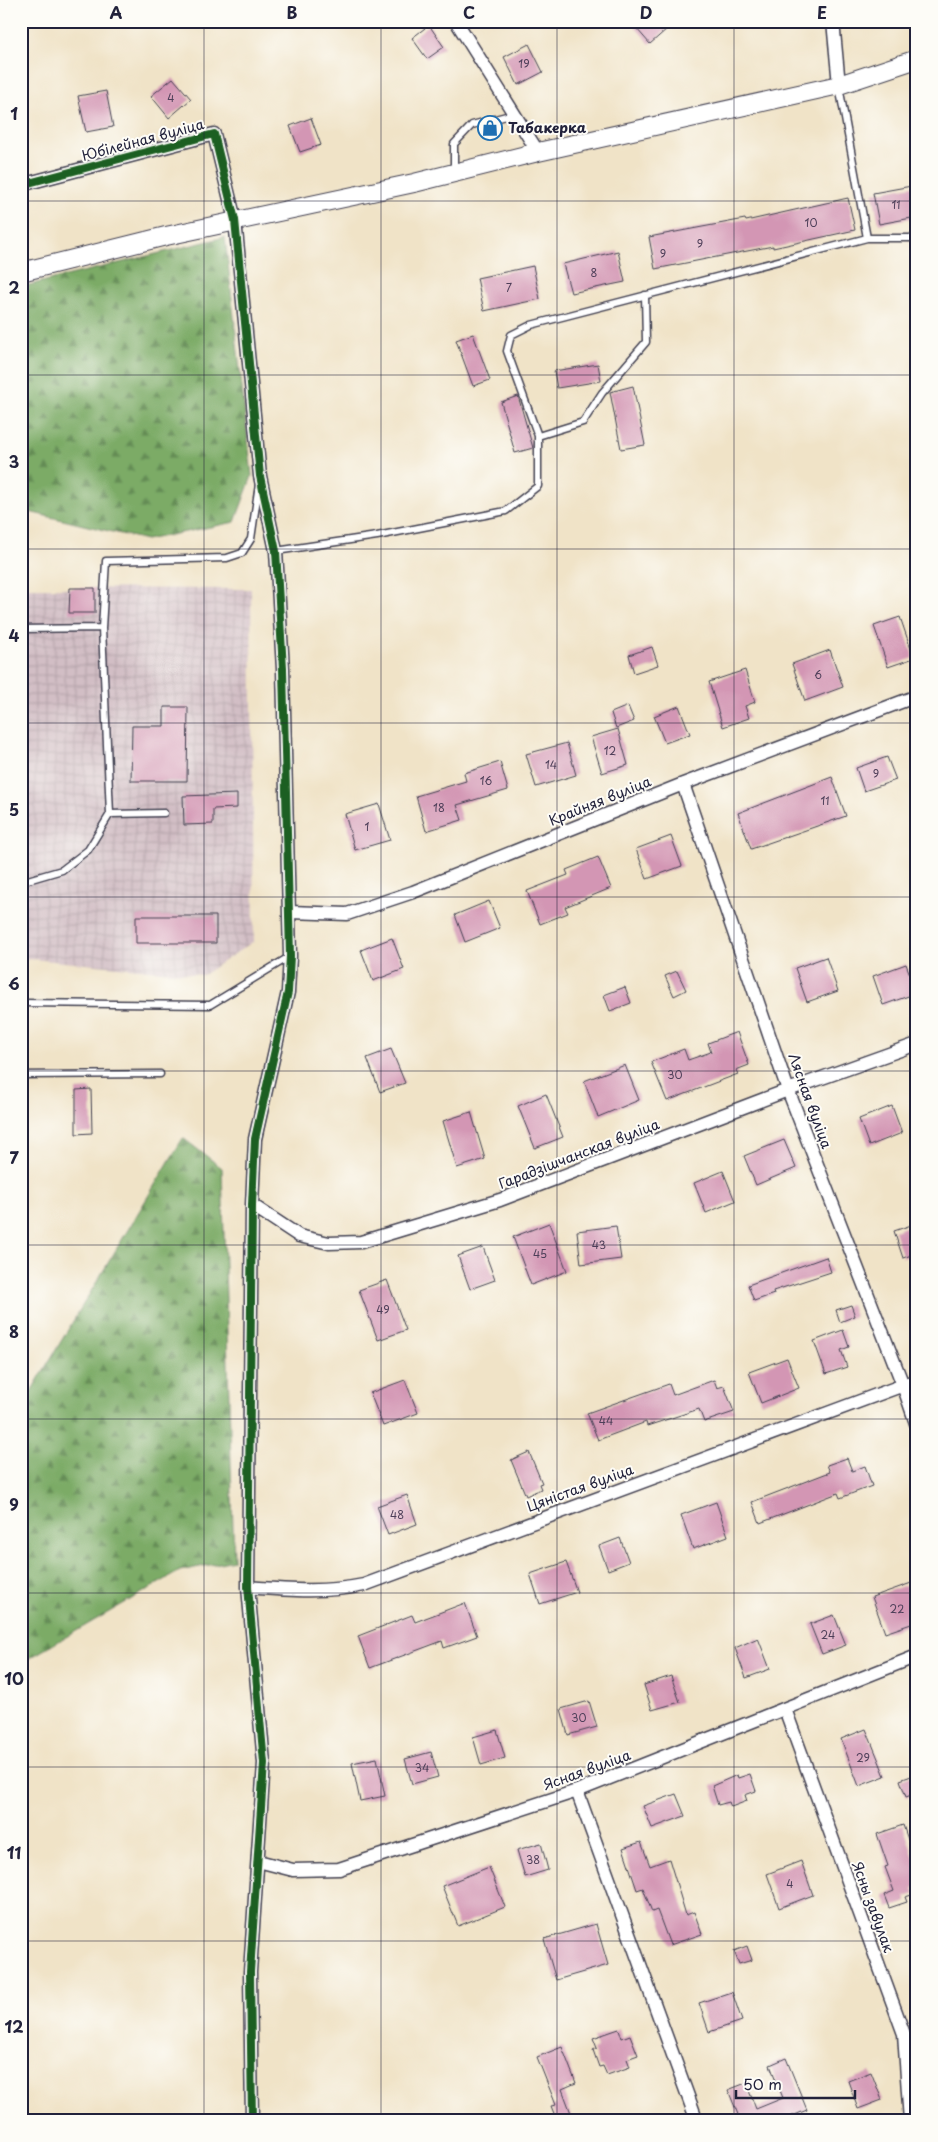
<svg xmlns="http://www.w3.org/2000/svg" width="938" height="2142" viewBox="0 0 938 2142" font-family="'Playpen Sans',sans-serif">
  <defs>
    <pattern id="industrial-grid" width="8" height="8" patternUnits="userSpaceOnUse" patternTransform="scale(1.25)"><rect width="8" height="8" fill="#d2bec5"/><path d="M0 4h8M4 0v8" fill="none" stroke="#b4a3aa"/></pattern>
    <pattern id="forest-firs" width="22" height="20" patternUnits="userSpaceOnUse" patternTransform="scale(1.25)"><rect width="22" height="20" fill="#7bab66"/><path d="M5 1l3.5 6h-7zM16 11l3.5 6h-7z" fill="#648b55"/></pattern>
  </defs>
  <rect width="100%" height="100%" fill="#fdfcf7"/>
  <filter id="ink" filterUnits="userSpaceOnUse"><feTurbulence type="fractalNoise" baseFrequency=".02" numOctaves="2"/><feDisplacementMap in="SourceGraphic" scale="10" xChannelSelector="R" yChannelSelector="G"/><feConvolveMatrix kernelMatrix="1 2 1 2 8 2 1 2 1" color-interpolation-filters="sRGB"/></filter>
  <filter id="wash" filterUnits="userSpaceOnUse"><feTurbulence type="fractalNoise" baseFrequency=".0096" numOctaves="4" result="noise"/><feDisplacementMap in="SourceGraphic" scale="20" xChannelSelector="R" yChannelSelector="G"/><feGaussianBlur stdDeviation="1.12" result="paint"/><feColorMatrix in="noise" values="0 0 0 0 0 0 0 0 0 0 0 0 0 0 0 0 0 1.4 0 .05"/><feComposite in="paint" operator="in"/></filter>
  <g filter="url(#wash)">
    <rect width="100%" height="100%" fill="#f0e3c7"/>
    <path fill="url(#industrial-grid)" d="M21,588L251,589L254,941L203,975L21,958Z"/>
    <path fill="url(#forest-firs)" stroke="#4e6650" d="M225,237L252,476L235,522L146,540L21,510V287Z
      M183,1138L222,1168L234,1560L180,1571L21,1663V1408Z"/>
    <g id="blocks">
      <path fill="#d396b4" d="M630,21H676L650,44Z
        M429,25L444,47L427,59L412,38Z
        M529,44L543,72L518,85L504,57Z
        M173,78L191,99L169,118L151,96Z
        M106,91L113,127L86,132L78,96Z
        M311,118L321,145L300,152L290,126Z
        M917,185V217L879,224L873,193Z
        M848,198L855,230L773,248V246L655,269L649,237L745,219L746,221Z
        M618,251L625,282L571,293L563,264Z
        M533,266L540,299L484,311L477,278Z
        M473,334L490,380L473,386L456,340Z
        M598,364L601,381L557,388L554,371Z
        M633,386L645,445L621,449L610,392Z
        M518,396L533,448L515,453L501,402Z
        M70,588H95V613H69Z
        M900,617L914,658L888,667L874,626Z
        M652,647L658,665L634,673L629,655Z
        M830,650L843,687L805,701L792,664Z
        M745,670L755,702L745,706L749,718L723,727L709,682Z
        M628,706L634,721L616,728L611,713Z
        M679,706L690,734L665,743L654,716Z
        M164,707H188L187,781H131L132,726H164Z
        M618,729L628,765L602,773L591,737Z
        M567,743L576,775L536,787L526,754Z
        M887,757L896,780L864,791L856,768Z
        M500,762L508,790L457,805L462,820L426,831L416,796L466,781L464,773Z
        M832,777L846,816L751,849L738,813Z
        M237,794V808L213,809V824L184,825L183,796Z
        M379,804L390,840L355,850L345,814Z
        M671,836L682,866L647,879L636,849Z
        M598,857L611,888L565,907L568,913L540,924L527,891L568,875L566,870Z
        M489,901L500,928L465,942L455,915Z
        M136,916H216V943H136Z
        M392,938L404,969L373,981L361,950Z
        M826,957L838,991L807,1002L795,968Z
        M906,964L917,993L883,1005L873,976Z
        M677,971L686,990L674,996L665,976Z
        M625,987L631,1003L610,1011L604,995Z
        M737,1032L749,1065L736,1070L738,1074L667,1101L651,1062L684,1049L688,1060L711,1052L708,1043Z
        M391,1049L405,1083L380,1092L367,1058Z
        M625,1065L639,1100L598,1117L584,1081Z
        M91,1089L92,1133L76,1134V1090Z
        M546,1094L563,1137L535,1148L518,1106Z
        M892,1106L902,1133L869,1146L859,1119Z
        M471,1112L485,1159L457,1168L443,1121Z
        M784,1140L796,1168L756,1185L744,1156Z
        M723,1171L735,1201L706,1213L694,1183Z
        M549,1223L567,1271L531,1285L513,1237Z
        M917,1223V1253L903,1258L894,1231Z
        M616,1226L621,1259L581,1264L577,1231Z
        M483,1247L495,1280L470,1289L458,1256Z
        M826,1257L831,1272L773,1291L774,1294L754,1301L748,1285Z
        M387,1280L406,1330L378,1340L359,1290Z
        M851,1305L855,1316L840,1322L836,1310Z
        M843,1330L849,1347L841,1350L847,1367L826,1374L814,1341Z
        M787,1358L799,1388L761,1403L749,1372Z
        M405,1380L418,1413L383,1426L370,1393Z
        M714,1380L717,1388L724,1386L734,1412L704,1422L699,1409L647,1426L646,1422L598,1440L587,1413L669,1384L673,1395Z
        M529,1452L542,1483L539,1484L541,1489L526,1496L511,1460Z
        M847,1458L852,1471L865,1466L872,1486L840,1498L838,1493L760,1523L752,1502L830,1472L827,1465Z
        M407,1495L417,1524L388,1535L377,1506Z
        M716,1502L728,1536L693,1549L681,1515Z
        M620,1538L629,1562L608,1570L599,1546Z
        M566,1562L577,1592L540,1604L530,1574Z
        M917,1581V1622L885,1633L872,1597Z
        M465,1603L477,1636L444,1648L442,1641L370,1668L358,1636L412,1615L415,1622Z
        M834,1615L846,1645L822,1654L810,1624Z
        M758,1638L770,1669L746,1678L735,1648Z
        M671,1676L680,1702L652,1710L644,1685Z
        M589,1701L597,1727L568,1735L561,1709Z
        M866,1729L885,1776L859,1786L841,1739Z
        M497,1730L505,1758L481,1765L473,1737Z
        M431,1752L438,1777L412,1784L405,1759Z
        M377,1758L385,1796L360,1801L352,1763Z
        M750,1774L756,1791L745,1795L747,1801L731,1807L729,1802L718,1805L712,1786L737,1775L738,1778Z
        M917,1774V1793L906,1797L900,1780Z
        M676,1794L685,1816L652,1828L643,1806Z
        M903,1825L914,1857L917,1856V1887L913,1888L915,1894L905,1897L907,1902L889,1908L884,1895L894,1891L885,1867L888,1866L877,1834Z
        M641,1842L650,1866L669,1859L686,1915L694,1912L702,1934L670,1945L657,1910L652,1912L643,1888L637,1890L623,1848Z
        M541,1843L548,1870L525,1877L517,1850Z
        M801,1861L813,1895L779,1908L767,1874Z
        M489,1867L505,1907L458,1926L442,1886Z
        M596,1924L608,1965L556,1980L544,1939Z
        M747,1946L752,1960L739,1964L734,1951Z
        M732,1992L742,2021L709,2032L699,2003Z
        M619,2029L622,2038L630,2035L638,2055L627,2059L630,2067L607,2075L603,2066L599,2067L593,2050L597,2048L593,2038Z
        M562,2047L576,2083L562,2089L574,2121H557L551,2106L556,2105L537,2057Z
        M786,2058L807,2110L780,2121H730L739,2117L728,2090L746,2083L756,2109L783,2098L770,2065Z
        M871,2072L882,2100L858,2109L848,2081Z"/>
    </g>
  </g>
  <g filter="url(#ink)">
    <use href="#blocks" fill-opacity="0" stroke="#413f50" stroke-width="1"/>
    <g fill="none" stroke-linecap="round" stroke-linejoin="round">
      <defs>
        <path id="service" d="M454,171V144L472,125L514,114
          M867,238H917
          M538,436L507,351L511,335L531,325L867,238L839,86
          M276,551L377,536L506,511L538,486V436L583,422L602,393L646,342L645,295
          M21,629L102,628
          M110,814L164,813
          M21,882L62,870L88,850L110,814L102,628L106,561L227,558L242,553L251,539L259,484
          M21,1003L210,1005L289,957
          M21,1075L160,1074"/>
        <path id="minor" d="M456,21L538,152
          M833,21L839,85
          M21,185L214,134L235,220L260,476L276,551L283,669L290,956L288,992L255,1139L252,1205L248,1587L264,1763L250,1972L252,2121
          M683,784L788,1090L903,1385L917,1426
          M290,912L347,914L413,892L683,784L917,696
          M252,1205L299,1236L329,1243L361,1242L500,1200L788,1090L917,1044
          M248,1587C288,1590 325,1593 364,1585L917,1380
          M785,1709L904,2034L910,2121
          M577,1791L697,2121
          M258,1861L293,1870L339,1869L577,1791L917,1656"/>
        <path id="secondary" d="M21,272L166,236L414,183L538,152L839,85L917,59"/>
      </defs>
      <use href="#service" stroke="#413f50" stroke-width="9"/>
      <use href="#minor" stroke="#413f50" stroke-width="15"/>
      <use href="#secondary" stroke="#413f50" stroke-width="20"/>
      <use href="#service" stroke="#fff" stroke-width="6"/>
      <use href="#minor" stroke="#fff" stroke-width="12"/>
      <use href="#secondary" stroke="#fff" stroke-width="18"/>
      <defs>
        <path id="cycleway" d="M21,185L214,134L235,220L260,476L276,551L283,669L290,956L288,992L255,1139L252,1205L248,1587L264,1763L250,1972L252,2121"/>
      </defs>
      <use href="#cycleway" stroke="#fdfcf7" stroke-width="11"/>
      <use href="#cycleway" stroke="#1b5e20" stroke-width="8"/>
    </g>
  </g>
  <path fill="none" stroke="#22223b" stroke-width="1" stroke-opacity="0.55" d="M204,21V2121M381,21V2121M557,21V2121M734,21V2121M21,201H917M21,375H917M21,549H917M21,723H917M21,897H917M21,1071H917M21,1245H917M21,1419H917M21,1593H917M21,1767H917M21,1941H917"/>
  <defs>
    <symbol id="shop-ring" viewBox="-11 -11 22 22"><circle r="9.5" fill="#fdfcf7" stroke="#1f6fb2" stroke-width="1.5"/><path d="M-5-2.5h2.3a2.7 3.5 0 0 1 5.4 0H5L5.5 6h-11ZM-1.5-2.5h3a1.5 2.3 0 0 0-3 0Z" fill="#1f6fb2"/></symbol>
  </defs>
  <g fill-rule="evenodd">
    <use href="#shop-ring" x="476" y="114" width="28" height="28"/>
  </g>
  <g text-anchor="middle" stroke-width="4" stroke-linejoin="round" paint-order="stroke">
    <g font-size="11" fill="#4e3f59">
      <text x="524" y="68">19</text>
      <text x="171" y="102">4</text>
      <text x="896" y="209">11</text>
      <text x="811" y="227">10</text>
      <text x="700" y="248">9</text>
      <text x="663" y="258">9</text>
      <text x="594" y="277">8</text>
      <text x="509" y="292">7</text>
      <text x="818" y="679">6</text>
      <text x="610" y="755">12</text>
      <text x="551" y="769">14</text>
      <text x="876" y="778">9</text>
      <text x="486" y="785">16</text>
      <text x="825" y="805">11</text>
      <text x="439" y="812">18</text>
      <text x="367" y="831">1</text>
      <text x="675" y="1079">30</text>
      <text x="599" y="1249">43</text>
      <text x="540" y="1258">45</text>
      <text x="383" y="1314">49</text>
      <text x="606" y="1425">44</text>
      <text x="397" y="1519">48</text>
      <text x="897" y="1613">22</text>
      <text x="828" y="1639">24</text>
      <text x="579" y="1722">30</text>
      <text x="863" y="1762">29</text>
      <text x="422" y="1772">34</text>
      <text x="533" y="1864">38</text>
      <text x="790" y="1888">4</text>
    </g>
    <g font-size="14" font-weight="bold" fill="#22223b" stroke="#fdfcf7" text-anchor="start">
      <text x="508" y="133">Табакерка</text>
    </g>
    <g font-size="14" fill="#22223b" stroke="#fdfcf7">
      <text transform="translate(143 140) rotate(-15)" y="5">Юбілейная вуліца</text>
      <text transform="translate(600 801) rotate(-22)" y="5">Крайняя вуліца</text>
      <text transform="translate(810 1101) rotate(70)" y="5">Лясная вуліца</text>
      <text transform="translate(579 1154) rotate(-21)" y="5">Гарадзішчанская вуліца</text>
      <text transform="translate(580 1488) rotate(-20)" y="5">Цяністая вуліца</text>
      <text transform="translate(587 1770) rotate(-20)" y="5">Ясная вуліца</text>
      <text transform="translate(873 1907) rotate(70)" y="5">Ясны завулак</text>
    </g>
  </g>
  <rect width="938" height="2142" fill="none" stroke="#fdfcf7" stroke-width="55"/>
  <path d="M736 2090v8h119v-8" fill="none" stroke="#22223b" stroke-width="2.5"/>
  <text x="743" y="2090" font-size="15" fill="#22223b" stroke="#fdfcf7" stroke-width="4" paint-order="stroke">50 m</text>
  <rect x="28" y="28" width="882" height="2086" fill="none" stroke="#22223b" stroke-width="2"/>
  <g font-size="16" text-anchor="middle" font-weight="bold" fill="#22223b">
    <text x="116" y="19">A</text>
    <text x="292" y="19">B</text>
    <text x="469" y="19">C</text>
    <text x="646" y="19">D</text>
    <text x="822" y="19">E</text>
    <text x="14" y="120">1</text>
    <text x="14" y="294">2</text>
    <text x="14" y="468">3</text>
    <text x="14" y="642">4</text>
    <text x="14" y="816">5</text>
    <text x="14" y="990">6</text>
    <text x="14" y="1164">7</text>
    <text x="14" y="1338">8</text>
    <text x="14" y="1511">9</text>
    <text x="14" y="1685">10</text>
    <text x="14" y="1859">11</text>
    <text x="14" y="2033">12</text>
  </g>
</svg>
